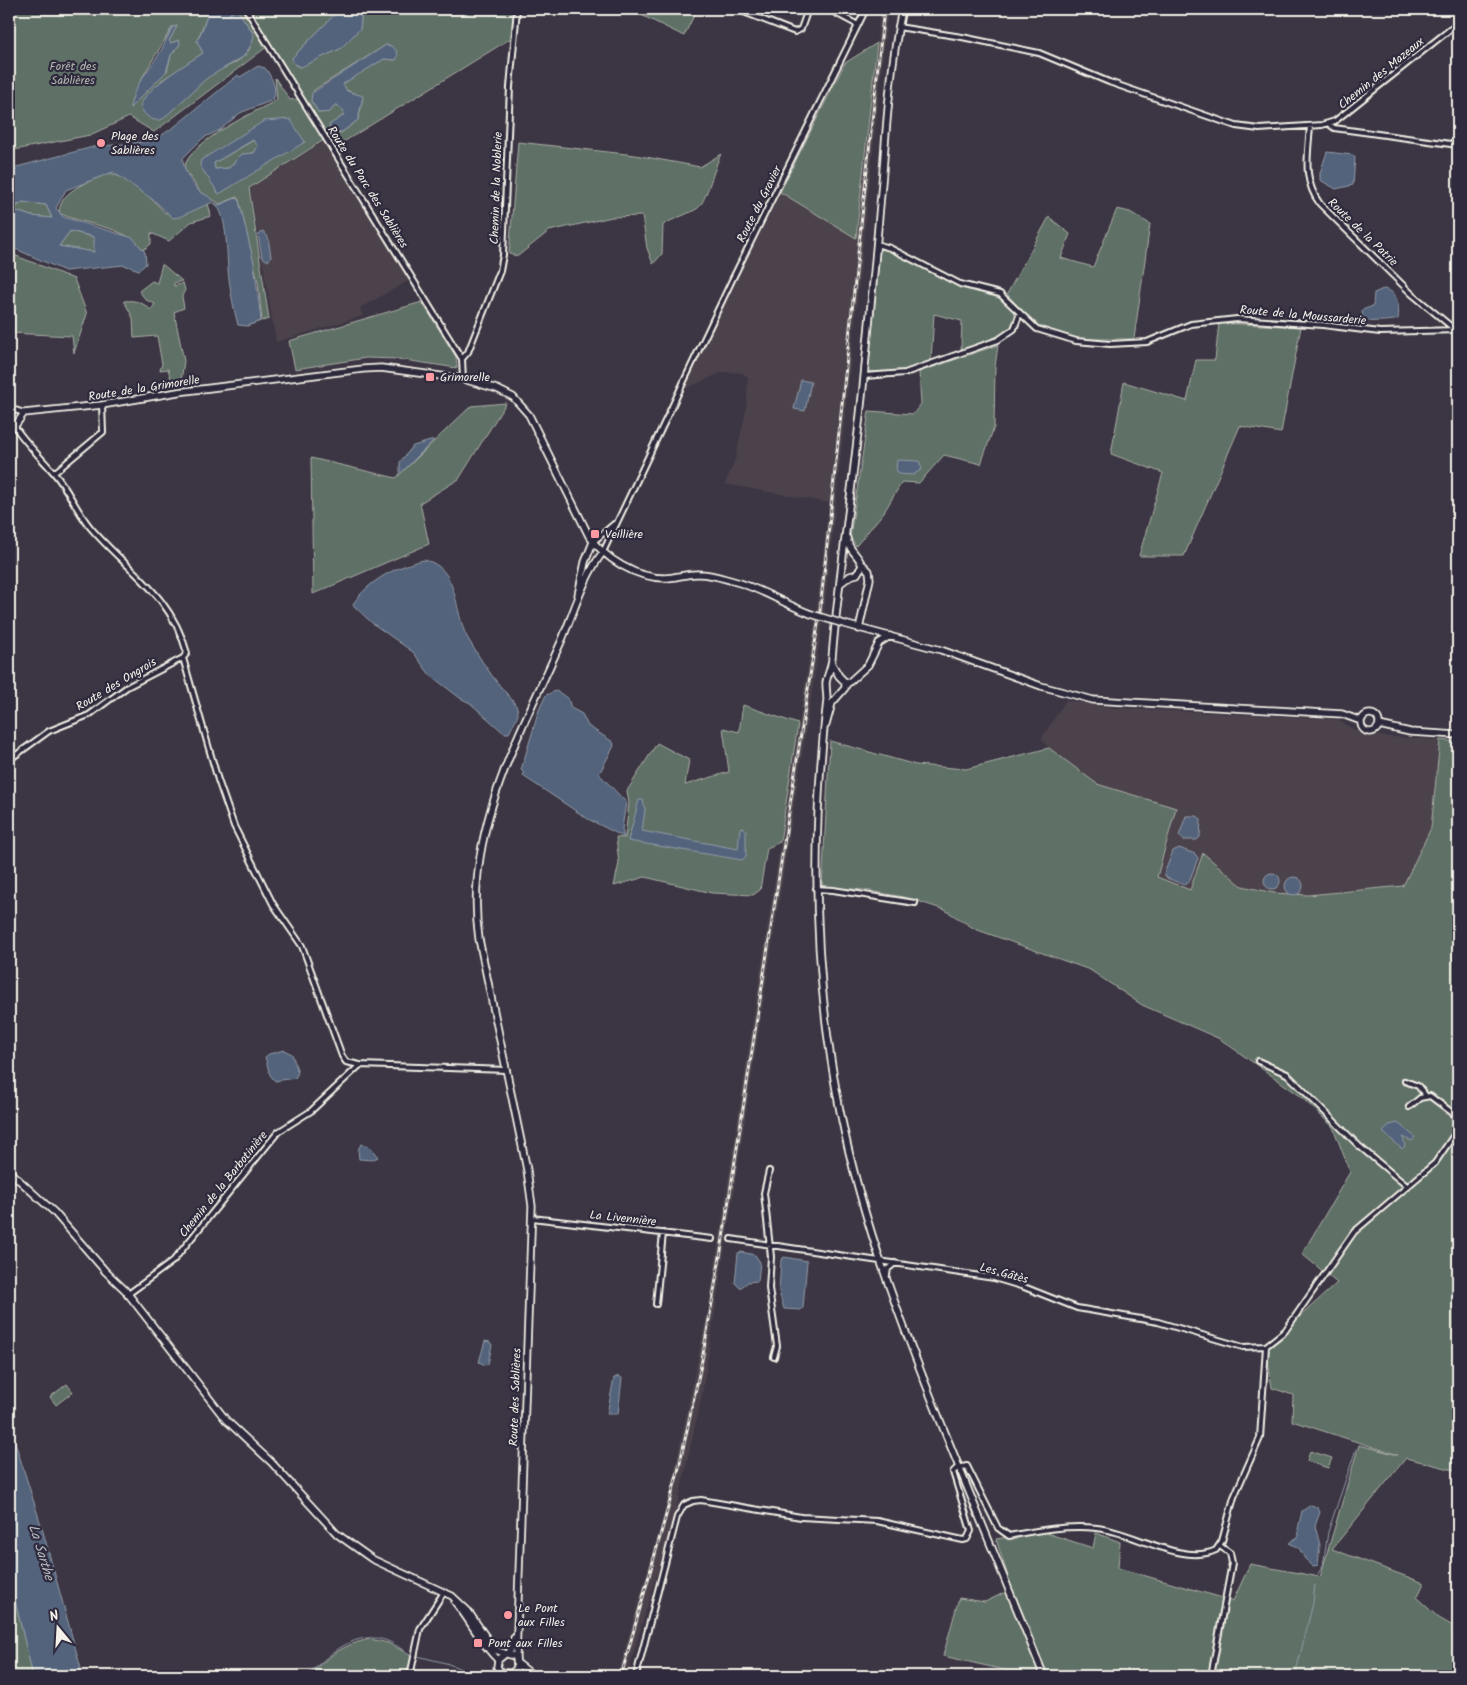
<svg xmlns="http://www.w3.org/2000/svg" width="1467" height="1685" viewBox="0 0 1467 1685" font-family="Kalam,sans-serif">
  <rect width="100%" height="100%" fill="#3c3543"/>
  <filter id="ink" filterUnits="userSpaceOnUse"><feTurbulence type="fractalNoise" baseFrequency=".02" numOctaves="2"/><feDisplacementMap in="SourceGraphic" scale="10" xChannelSelector="R" yChannelSelector="G"/><feConvolveMatrix kernelMatrix="1 2 1 2 8 2 1 2 1" color-interpolation-filters="sRGB"/></filter>
  <g filter="url(#ink)">
    <path fill="#4b424b" d="M880,9H888L824,614L816,612L829,503L725,484L735,460L746,410L748,377L742,373L723,372L683,390L780,192L856,238Z
      M327,140L412,279L360,308L363,316L276,342L250,188Z
      M815,619L823,621L702,1395L679,1499L627,1676H617L670,1493L709,1304Z
      M1066,700L1115,708L1336,719L1364,735L1440,740L1431,828L1403,886L1308,895L1274,893L1242,886L1203,853L1190,890L1156,877L1175,808L1097,784L1049,748L1041,739Z"/>
    <path fill="#5f6f66" stroke="#aab0a7" fill-rule="evenodd" d="M9,9H210L197,41L203,53L162,80L141,103V107L147,115L162,119C178,106 192,91 207,78C218,68 236,66 246,54C252,47 252,40 253,32L238,11L229,15L233,9H340L292,58L294,64L299,67L340,49L360,29L362,9H519L513,37L332,149L268,46L154,132L129,117L90,135L9,151ZM177,26L169,41L171,43L179,40L180,44L171,55L167,71L130,107C138,78 158,54 172,27ZM386,45L391,46L396,50L395,60L384,59L343,83L346,90L363,97L358,120L341,133L330,130L329,125L343,116L344,111L336,104L330,112L319,113L311,101L314,90Z
      M629,9H697L684,36Z
      M877,43L856,238L780,192L845,63Z
      M275,78L290,100L298,99L324,140L249,188L269,319L262,321L258,282L239,200L237,197L220,204L200,192L184,168C190,141 253,113 277,100ZM290,119L218,193L201,160Z
      M254,140L258,146L254,153L242,154L229,168L215,169L214,163Z
      M518,142L635,155L700,167L721,154C715,165 706,202 698,208C691,213 672,219 663,225L662,254L653,264L647,248L642,216L612,217L549,231L518,256L509,254Z
      M109,173C130,178 151,197 165,213L195,209L208,203L211,216L191,222L169,241L151,233V244L143,250C125,225 85,226 59,213C60,189 90,182 109,173Z
      M23,202L46,205L52,218L31,216L16,211V207Z
      M1117,209L1130,212L1150,224L1134,339H1075L1036,326L1007,294L1049,217L1070,234L1061,258L1093,267Z
      M70,231L93,237L95,240L94,252L59,246Z
      M886,248L965,288L1007,300L1016,316C1010,339 981,343 961,349L962,321L934,314L931,361L896,374L868,371L880,250Z
      M9,253L74,279L87,314L74,353L72,336L9,333Z
      M162,264L182,281L174,283V286L183,283L185,290L182,296L184,308L174,312L184,361L181,381L171,379L168,369L160,370L162,364L157,336L134,338L133,318L124,301C136,300 142,302 151,310L155,304L146,300L139,291L152,281L157,283Z
      M422,302L456,357L457,368L398,359L366,358L295,369L289,341Z
      M1219,323L1301,327L1281,433L1240,426L1184,556H1139L1163,473L1111,454L1124,382L1187,401L1196,360H1215Z
      M998,345L995,367L994,427L981,464L944,455L919,483L902,482L884,512L856,546L850,537L869,411L913,414L921,404L919,372Z
      M506,403L459,479L420,503L429,544L313,594L311,458L396,478L471,406Z
      M743,705L798,724L780,842L767,848L760,890L753,895L712,893L645,877L614,886L619,863L616,837L625,838L629,803L627,791L657,743L689,760L685,785L729,772L723,728L739,732Z
      M1440,740L1458,742V1471L1406,1458L1332,1549L1424,1583L1417,1598L1439,1618L1458,1629V1676H1031L943,1656L959,1598L985,1602L1012,1589L996,1539L1043,1532L1093,1548L1096,1533L1120,1542L1118,1568L1233,1601L1250,1564L1320,1577L1359,1445L1398,1455L1292,1421L1293,1395L1272,1388L1266,1347L1337,1283L1302,1254L1350,1172L1333,1127L1299,1095L1220,1039L1142,1005L1090,970L975,929L945,910L908,898L865,890L822,887L830,741L916,765L966,769L1049,748L1097,784L1176,808L1157,877L1190,890L1203,853L1242,886L1274,893L1308,895L1403,886L1431,828Z
      M67,1384L73,1392L56,1405L50,1397Z
      M1310,1451L1332,1458L1328,1468L1307,1461Z
      M9,1575L33,1676H9Z
      M370,1639L388,1643L412,1656L408,1676H308C328,1657 341,1645 370,1639Z"/>
    <path fill="#52637c" stroke="#939ca7" fill-rule="evenodd" d="M209,9H233L229,15L235,11L239,12L254,35L252,44L243,57L207,78L163,119C153,123 145,116 141,108C139,91 190,62 203,53L197,41L203,28Z
      M340,9H362L360,29L340,49L301,67L294,64L292,58Z
      M177,26L169,41L171,43L179,40L180,44L171,55L166,72L130,108C133,84 151,69 162,49C165,42 169,34 173,27Z
      M386,45L391,46C396,49 400,54 396,60L384,59L343,84L347,91L363,96L358,120L342,132L331,131L329,125L343,116L344,111L336,104L330,112L319,113L311,101L312,93Z
      M258,66L265,68C272,77 278,90 273,100L240,113L220,130L203,138L183,158C182,167 192,185 199,191C205,195 210,196 213,202L179,217L173,218L156,202L113,172L66,190L56,208L63,217L133,238L145,252L146,264L139,270L124,265L65,271L9,246V169L93,147L153,141L174,127L238,75L240,77ZM23,202L46,205L52,218L31,216L16,211L17,205ZM70,231L94,237V252L59,246Z
      M290,119L305,142L219,194L200,166L201,160L264,121ZM253,140L258,146L254,153L242,154L229,168L215,169L214,163Z
      M1327,152L1353,155L1355,158L1353,185L1336,189L1320,180V173Z
      M236,198L239,201L254,263L261,321L247,326L238,325C234,310 231,295 229,279C226,261 229,213 214,203L219,205Z
      M263,231L268,237L271,257L268,261L262,257L258,235Z
      M1383,289C1398,290 1400,307 1398,319C1395,321 1368,322 1363,321L1362,310L1373,306L1374,293Z
      M801,380L811,382L805,411L794,409Z
      M434,440L400,474V462L413,446Z
      M897,460L919,461L922,469L913,475L899,474L896,469Z
      M424,560C459,566 454,613 467,637C477,654 488,671 500,686C506,693 512,699 517,707L518,715L509,733H504L470,703L460,698L430,675L413,652L372,623L354,606L353,604C369,580 397,566 424,560Z
      M556,691L568,698L571,708L582,714L588,726L613,742L614,746L599,774L626,802L622,829L624,837L588,819L523,776L524,773L521,770L539,710L546,695Z
      M643,800L645,810L642,831L738,849L740,828L743,827L746,830V856L742,860L628,841L639,800Z
      M1186,816H1197L1201,819L1200,837L1197,840H1184L1179,836Z
      M1179,848L1195,854L1198,858L1189,882L1184,885L1167,878L1164,874L1173,851Z
      M1264 881a8 8 0 1 1 16 0a8 8 0 1 1-16 0Z
      M1285 886a9 9 0 1 1 18 0a9 9 0 1 1-18 0Z
      M284,1050L292,1054L298,1073L295,1078L275,1081L270,1075L265,1057L269,1054Z
      M1398,1123L1415,1137L1412,1141L1403,1137L1405,1146L1402,1149L1383,1132L1389,1125Z
      M361,1144L369,1146L378,1157L372,1160L359,1159L358,1150Z
      M741,1252L755,1255L760,1262L758,1281L748,1282L740,1288L735,1283L738,1253Z
      M784,1257L807,1261L803,1308L801,1310L784,1309L779,1292L781,1260Z
      M485,1341L490,1342L492,1345L488,1364L485,1365L479,1362Z
      M619,1376L622,1378L618,1414H607L614,1378Z
      M9,1423L42,1528L83,1676H33L9,1575Z
      M1311,1505L1317,1507L1320,1512L1315,1526L1320,1545L1318,1565L1313,1566L1305,1559L1299,1548L1289,1543L1299,1536L1298,1529L1302,1511Z"/>
    <g fill="none" stroke-linecap="round" stroke-linejoin="round">
      <path stroke="#939ca7" stroke-width="1" d="M1318,1574L1323,1566L1328,1532L1356,1449
        M417,1656L446,1663L479,1676
        M306,1676C329,1655 356,1627 390,1642C397,1645 403,1651 410,1654
        M1295,1676L1313,1603L1315,1585"/>
      <defs>
        <path id="street" d="M246,9L462,359L463,379
          M736,9L795,32L801,29L808,9
          M828,9L858,25
          M898,27L962,37L1039,53L1109,82L1236,126L1259,129L1322,125L1335,121L1458,23
          M1329,124L1334,128L1458,145
          M1310,126C1308,155 1302,179 1320,204L1412,294L1453,328
          M876,244L890,248L960,284L1000,294L1037,329L1076,341L1110,344L1147,342L1191,324L1237,319L1323,325L1380,332L1458,330
          M462,359L468,352L500,271L503,255L510,87L517,9
          M864,376L905,373L998,340L1014,329L1020,313
          M9,408L24,413
          M15,426C18,435 46,463 54,473C68,489 76,510 90,527C127,571 170,592 187,653L183,658
          M54,473L103,432L102,405
          M593,542L614,524
          M603,552L732,280L866,9
          M183,658L218,780L234,826L273,904L302,946L342,1056L346,1062L360,1065
          M9,760L49,731L89,715L127,687L183,658
          M816,889L833,890L915,903
          M1258,1061L1287,1074L1359,1146L1408,1187
          M1405,1081L1418,1086L1426,1096
          M1409,1107L1420,1098L1430,1096L1458,1117
          M769,1171L764,1193L771,1257L769,1288L777,1346L774,1357
          M532,1218L712,1239
          M731,1239L994,1278L1024,1287L1077,1308L1158,1322L1243,1347L1266,1346L1285,1331L1354,1232L1435,1163L1458,1129
          M887,1275L888,1269L895,1263
          M127,1295L173,1261L278,1132L311,1111L360,1065L507,1070
          M656,1304L663,1233
          M410,1676L420,1629L444,1592
          M636,1676L677,1517L684,1505L693,1501L701,1500L801,1517L877,1521L963,1540L967,1539L971,1531L953,1472L957,1468L967,1466L998,1528L1009,1536C1038,1530 1067,1525 1097,1528C1132,1531 1182,1566 1216,1550L1222,1541L1234,1497L1260,1438L1266,1346
          M1211,1676L1232,1563L1230,1553L1220,1546"/>
        <path id="secondary" d="M902,9C891,62 887,117 883,171C877,240 871,308 864,377C855,471 840,564 832,658C832,667 827,675 826,683C826,689 827,694 827,700C811,837 813,975 840,1111C863,1227 906,1336 950,1445C982,1522 1013,1599 1044,1676
          M9,428L15,426L24,413L102,405L178,392L363,369L381,368L463,379L497,389L513,397L529,415L589,536C605,559 636,578 665,578C676,578 687,573 699,574C711,574 722,578 733,581C761,588 784,604 811,614
          M841,583L850,576L857,574L862,566C859,554 848,551 847,538
          M578,595L585,562L593,542
          M844,624L941,650L1041,686L1093,700L1342,714L1361,721
          M859,629L870,579L869,571L861,563
          M846,685L868,665L879,643L890,636
          M1361 723a9 9 0 1 1 18 0a9 9 0 1 1-18 0Z
          M826,725L832,703L845,688V682L839,676L832,664
          M1379,725L1410,732L1458,735
          M9,1171L54,1212L106,1272
          M105,1271L125,1290L226,1420L271,1462L337,1534L372,1559L452,1596L468,1611L495,1650L516,1657L517,1668L512,1673H501L497,1667L498,1660L504,1655
          M455,1602C471,1621 480,1643 498,1660
          M509,1654L514,1638
          M516,1657L532,1206L527,1170L479,939C463,834 520,734 561,642C574,612 583,578 603,552
          M517,1663L534,1676
          M514,1672L528,1676"/>
      </defs>
      <use href="#street" stroke="#f4f1e8" stroke-width="8"/>
      <use href="#secondary" stroke="#f4f1e8" stroke-width="9"/>
      <use href="#street" stroke="#2f2a3d" stroke-width="4"/>
      <use href="#secondary" stroke="#2f2a3d" stroke-width="5.5"/>
      <defs>
        <path id="rail" d="M621,1676L678,1472L702,1360L721,1251L820,611L884,9"/>
      </defs>
      <use href="#rail" stroke="#f4f1e8" stroke-width="3"/>
      <use href="#rail" stroke="#2f2a3d" stroke-width="1" stroke-dasharray="4" stroke-linecap="butt"/>
      <defs>
        <path id="secondary-bridge" d="M811,614L844,624"/>
      </defs>
      <use href="#secondary-bridge" stroke="#f4f1e8" stroke-width="9" stroke-linecap="butt"/>
      <use href="#secondary-bridge" stroke="#2f2a3d" stroke-width="5.5"/>
    </g>
  </g>
  <g fill="#ff9aa2" stroke="#2f2a3d" stroke-width="2">
    <circle cx="101" cy="143" r="5"/>
    <rect x="425" y="372" width="10" height="10" rx="2.5"/>
    <rect x="590" y="529" width="10" height="10" rx="2.5"/>
    <circle cx="508" cy="1615" r="5"/>
    <rect x="473" y="1638" width="10" height="10" rx="2.5"/>
  </g>
  <g text-anchor="middle" stroke-width="4.5" stroke-linejoin="round" paint-order="stroke">
    <g font-size="12" fill="#b1b6ae" stroke="#2f2a3d">
      <text x="73" y="70">Forêt des<tspan x="73" dy="14">Sablières</tspan></text>
    </g>
    <g font-size="12" fill="#f4f1e8" stroke="#2f2a3d">
      <text transform="translate(1381 73) rotate(-39)" y="4">Chemin des Mazeaux</text>
      <text transform="translate(368 187) rotate(58)" y="4">Route du Parc des Sablières</text>
      <text transform="translate(496 188) rotate(-88)" y="4">Chemin de la Noblerie</text>
      <text transform="translate(759 204) rotate(-63)" y="4">Route du Gravier</text>
      <text transform="translate(1363 232) rotate(44)" y="4">Route de la Patrie</text>
      <text transform="translate(1303 315) rotate(5)" y="4">Route de la Moussarderie</text>
      <text transform="translate(144 388) rotate(-9)" y="4">Route de la Grimorelle</text>
      <text transform="translate(116 684) rotate(-31)" y="4">Route des Ongrois</text>
      <text transform="translate(223 1184) rotate(-51)" y="4">Chemin de la Barbotinière</text>
      <text transform="translate(623 1218) rotate(6)" y="4">La Livennière</text>
      <text transform="translate(1004 1273) rotate(15)" y="4">Les Gâtès</text>
      <text transform="translate(515 1397) rotate(-88)" y="4">Route des Sablières</text>
    </g>
    <g font-size="12" fill="#f4f1e8" stroke="#2f2a3d" text-anchor="start">
      <text x="111" y="140">Plage des<tspan x="111" dy="14">Sablières</tspan></text>
      <text x="440" y="381">Grimorelle</text>
      <text x="605" y="538">Veillière</text>
      <text x="518" y="1612">Le Pont<tspan x="518" dy="14">aux Filles</tspan></text>
      <text x="488" y="1647">Pont aux Filles</text>
    </g>
    <g font-size="14" font-style="italic" fill="#b3b8bd" stroke="#2f2a3d">
      <text transform="translate(42 1552) rotate(73)" y="5">La Sarthe</text>
    </g>
  </g>
  <rect width="1467" height="1685" fill="none" stroke="#2f2a3d" stroke-width="30"/>
  <rect x="15" y="15" width="1437" height="1655" fill="none" stroke="#f4f1e8" stroke-width="2" filter="url(#ink)"/>
  <g transform="translate(58 1628) rotate(342)" stroke="#2f2a3d" stroke-width="4" paint-order="stroke">
  <path d="M0-4L9 19L0 12L-9 19Z" fill="#f4f1e8"/>
  <text y="-8" font-size="14" font-weight="bold" text-anchor="middle" fill="#f4f1e8">N</text>
  </g>
</svg>
